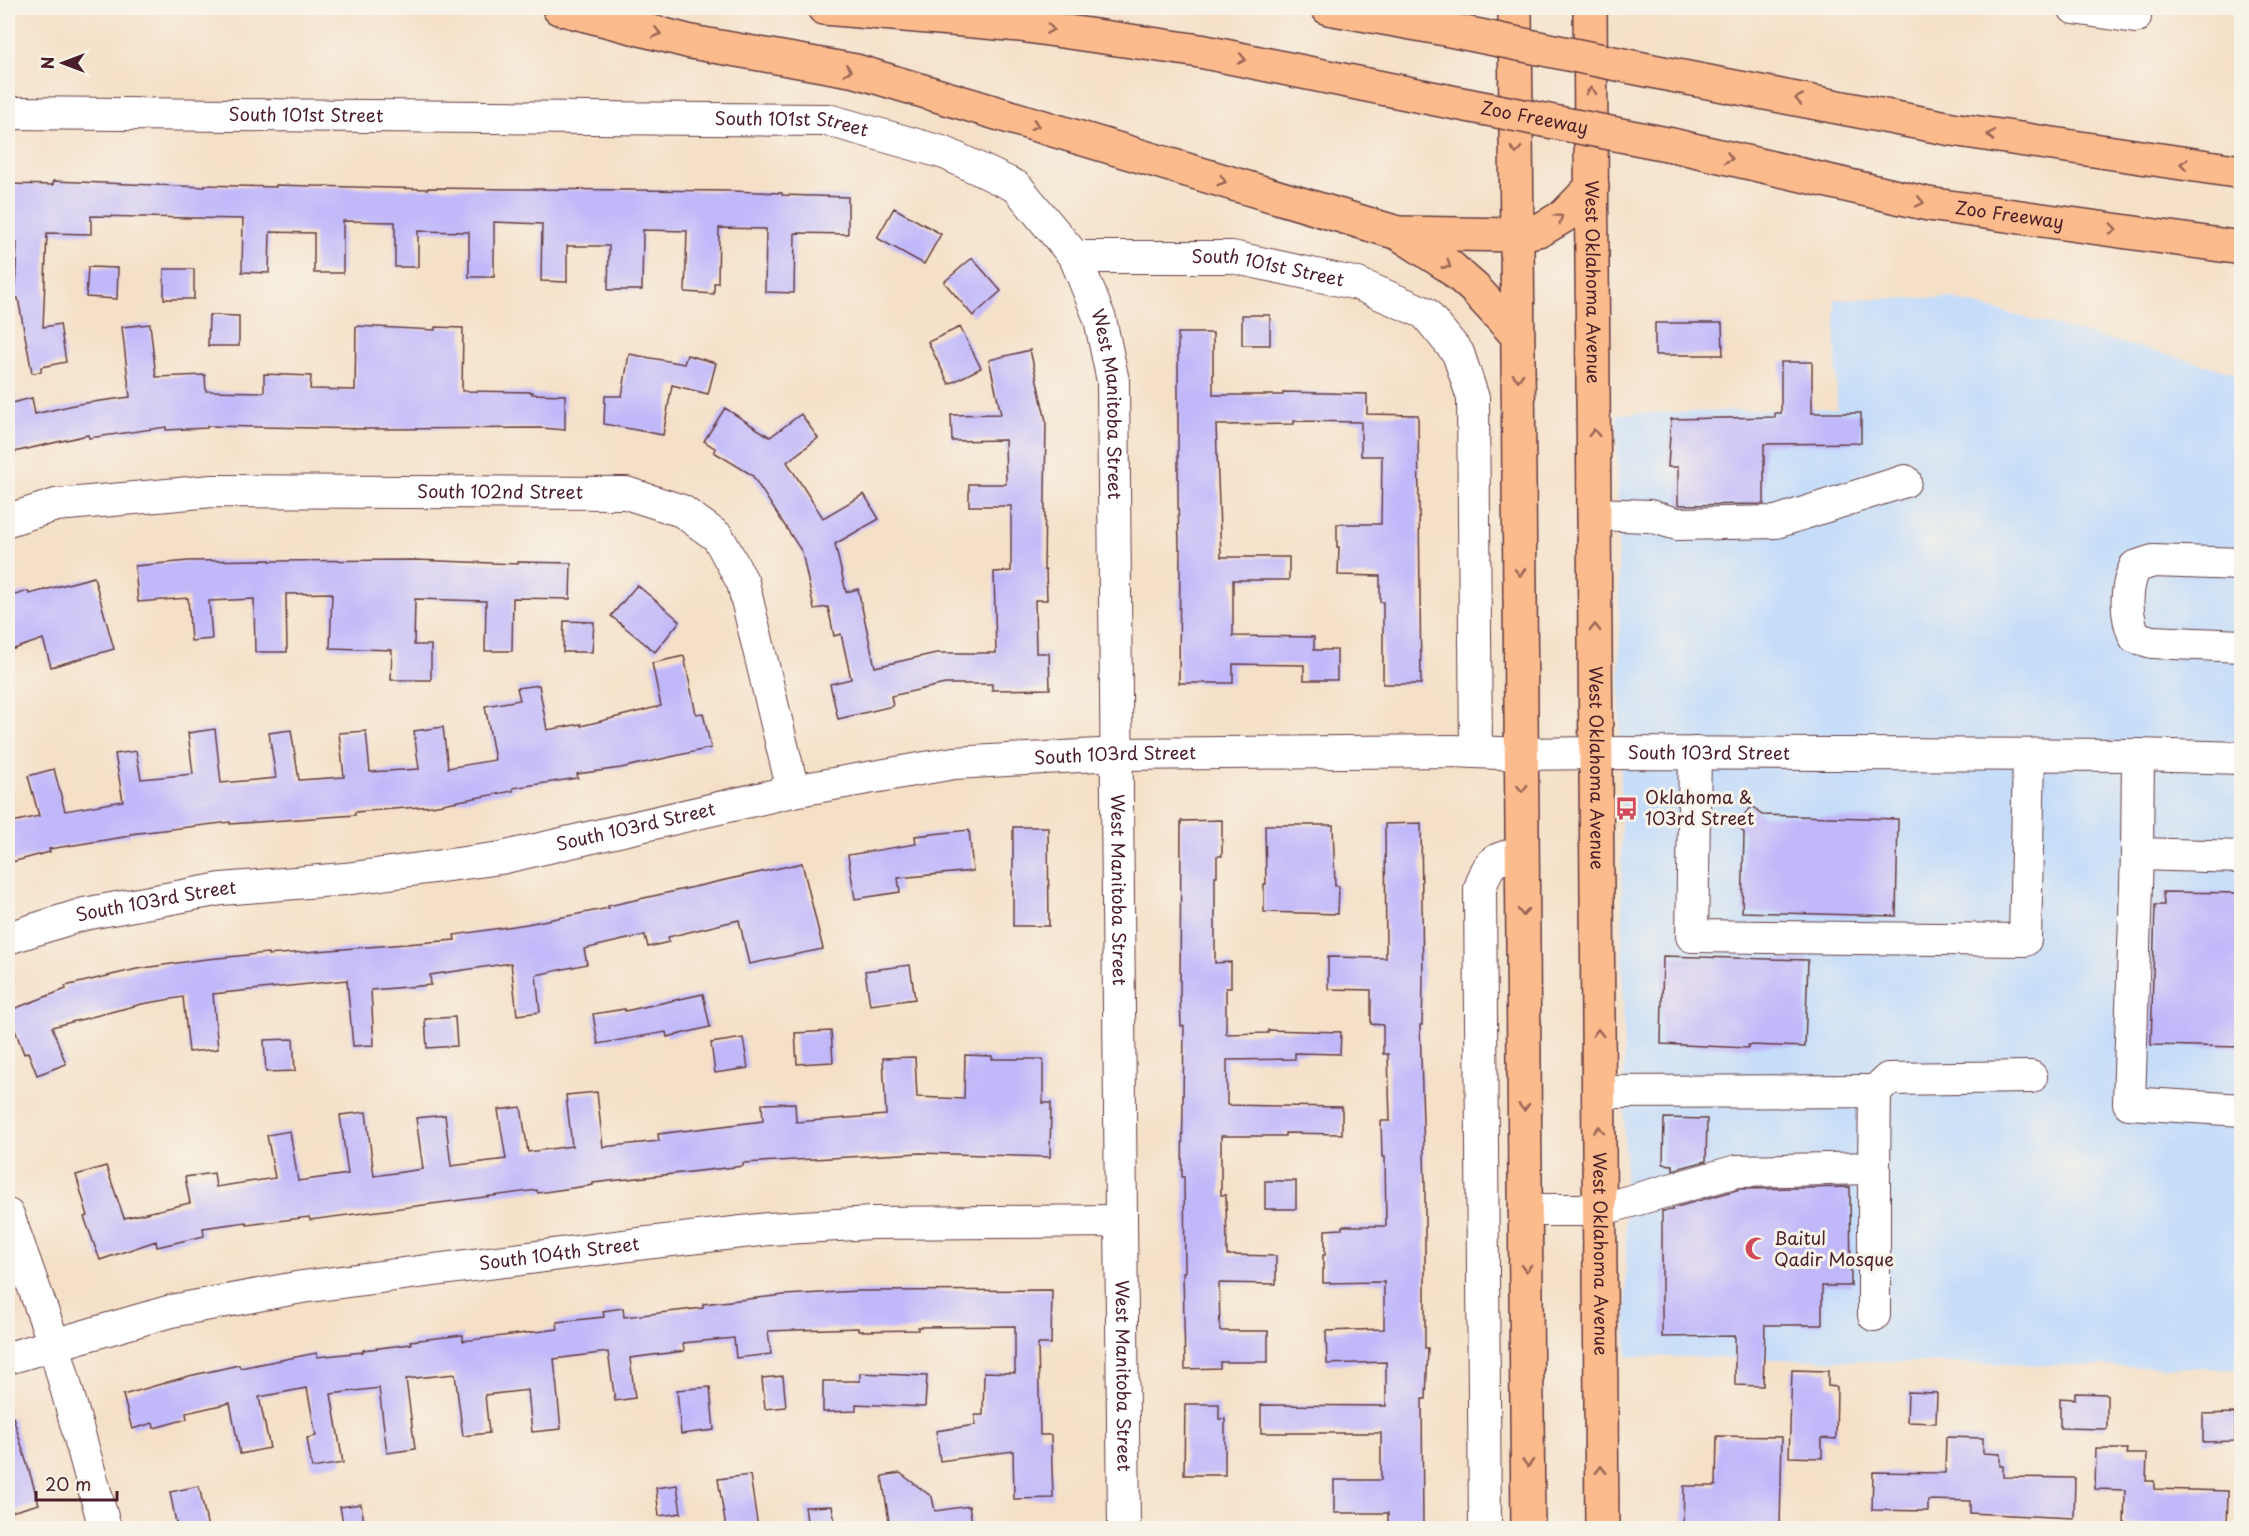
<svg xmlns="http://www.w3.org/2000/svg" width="2249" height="1536" viewBox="0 0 2249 1536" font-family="'Playpen Sans',sans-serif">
  <rect width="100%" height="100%" fill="#f7f3e8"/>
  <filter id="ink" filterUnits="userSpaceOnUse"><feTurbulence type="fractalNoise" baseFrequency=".0167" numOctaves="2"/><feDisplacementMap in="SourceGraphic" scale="12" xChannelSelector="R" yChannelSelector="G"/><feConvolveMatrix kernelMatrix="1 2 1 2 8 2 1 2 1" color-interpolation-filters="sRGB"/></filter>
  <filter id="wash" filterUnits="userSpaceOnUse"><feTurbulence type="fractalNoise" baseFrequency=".008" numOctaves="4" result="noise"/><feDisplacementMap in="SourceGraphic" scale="24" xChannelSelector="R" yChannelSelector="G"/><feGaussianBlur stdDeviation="1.35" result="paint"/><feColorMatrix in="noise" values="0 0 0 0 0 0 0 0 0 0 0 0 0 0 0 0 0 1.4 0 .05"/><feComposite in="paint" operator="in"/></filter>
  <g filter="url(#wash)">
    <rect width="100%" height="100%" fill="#f5e0c7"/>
    <path fill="#c6ddf9" d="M1949,298L2241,374V1369L1627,1356L1617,414L1837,408L1835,299Z"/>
    <g id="blocks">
      <path fill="#c1b8fa" d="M53,181L205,187V185L276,187V185L428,189V188L731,191L782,193V195L848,197V234L795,233L794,293L765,292L766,229L719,228L718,283H714V294L685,292L687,231L643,230L642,290H608L609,246H567V282L541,281L542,224L494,222V277H469V232L418,231V267H395V222L343,221V273H314V233L270,232L269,273L242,272L243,219L91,216V234L47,233L43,327L60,324L66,362L41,367V372L32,373L18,298H15L17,242L8,241V184L53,185Z
        M894,208L941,234L924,264L877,238Z
        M972,258L1001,291L973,316L944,282Z
        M88,267L118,268L117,299L86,297Z
        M164,269H194V299H164Z
        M209,315L239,316V346H208Z
        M1242,315H1270V345H1242Z
        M1655,323H1722L1723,355H1655Z
        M150,324L156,377L205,375L206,391L264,392V374L311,376L310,389L355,390L356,326L435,330V327L463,328L462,391L533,392L532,394L565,395V430L542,428L369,429L207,426V428L166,430V427L89,438L88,435L14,452L8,423V404L32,398L35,414L78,404L130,397L122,327Z
        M960,327L981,368L949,384L928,342Z
        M1178,333H1213V395H1283V392L1367,394V414L1418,415L1421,684H1383V602H1380V576L1338,575L1339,547H1337V524H1381L1382,456H1361V422L1294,421V424L1216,425L1221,557H1289V580H1233V636L1314,637V650H1337V680H1304V665L1233,664V683H1179L1180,549H1179L1178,495Z
        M1030,350L1046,421L1044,570H1046L1047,600H1035L1036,653H1049L1050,689L992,690V684H945L891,696L893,706L838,719L830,684L851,679L841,634L834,636L828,607L814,609L802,552L752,475L714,452L716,449L704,441L725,408L770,437L801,414L818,438L787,462L823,518L864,494L879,519L835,544L846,592L858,589L875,667L936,653H996L994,572L1011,571V506H969V484H1006L1005,440L952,441L951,415L1001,414L989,360Z
        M629,354L684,364L687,355L716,363L708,394L672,385L663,435L604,424L605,396H622Z
        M1781,362H1812V413H1861V443L1764,444V504L1678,505V467H1668L1671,419L1775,417V413H1781Z
        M270,560V561L415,560L518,564V562L571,563L570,599L513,598L512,651H485L486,601L415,599L414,645H431V680H391L392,650L330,648L332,593L286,594L287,652H255L254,599L209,601L212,639L191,641L188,598L138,602L135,566L188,561Z
        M94,577L114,649L51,667L43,639L8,651V597L28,591L29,594Z
        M637,585L680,621L655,652L611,616Z
        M564,621L594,622L592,652H563Z
        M684,656L696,714L703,713L711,748L621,768L577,774L578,778L513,788V791L432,806L355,812V815L230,824V822L130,834V836L49,849L50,852L8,863V823L39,816L28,776L54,769L65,811L123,801L115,754L136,751L141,779L193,774L188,733L215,729L221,783L276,778L269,733L291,730L299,780L344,777L339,733L366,731L370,772L419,769L414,731L443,727L448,768L495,760L485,706L520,700L517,688L539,685L547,730L581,724V726L661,706L652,663Z
        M1753,806L1762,815L1898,819L1896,916L1742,912L1744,833L1735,823Z
        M1222,820V856H1217V876H1215V963L1231,962V988H1226V1034L1268,1033V1030L1341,1032L1340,1054L1295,1053V1059L1227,1060V1105L1342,1107V1134L1285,1133V1136H1221V1195H1226L1227,1255L1276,1256V1284L1219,1283L1220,1331H1268V1362H1220V1368L1185,1369L1183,1272H1185L1184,1177H1182L1184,1026H1181L1180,995L1181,821Z
        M1421,823L1423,984L1422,1025H1420L1425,1186V1348H1428L1426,1399H1422L1423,1528H1388V1513H1334V1480H1381V1433H1261V1405L1386,1406V1362L1327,1364L1326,1331L1384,1329V1282L1323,1283V1255H1325V1230L1342,1229V1226H1386L1385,1157H1382L1381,1121H1390L1388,1054H1383V1025L1371,1024V990L1328,989V957L1386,958L1385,824Z
        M1265,825H1333L1335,886H1339L1338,914L1264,912V884H1266Z
        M1013,827H1048L1049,926H1013Z
        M969,830L973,871L898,878L900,892L855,899L848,855L916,844L915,836Z
        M802,863L823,949L749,964L739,920L668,937L669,942L648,947L645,935L584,949L587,964L536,975L540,1012L517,1015L511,963L430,975L431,985L371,990L374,1045L353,1046L347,980L213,994L218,1049L189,1052L183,997L142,1004L52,1027L66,1064L37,1075L28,1052L24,1054L8,1011L66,989L65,986L137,969L198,960L268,953V955L455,940L454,935L527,924L609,908L608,906Z
        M2163,892L2241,893V1047L2151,1045L2155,905H2164Z
        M1663,956L1808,960L1805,1047L1748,1045V1048L1661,1044Z
        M910,965L915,999L870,1005L865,971Z
        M703,994L710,1027L667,1037L666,1032L598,1044L593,1014L625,1009V1011Z
        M455,1017L457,1046L427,1048L425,1019Z
        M831,1031L833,1062L797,1064L795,1033Z
        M743,1038L748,1068L715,1073L711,1043Z
        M293,1039L295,1071L266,1072L264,1040Z
        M965,1055L992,1056V1059H1043V1103H1051L1050,1157L920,1153L743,1163V1166L593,1183V1185L538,1193L537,1190L310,1220L309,1217L247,1225L246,1222L203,1228L204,1236L157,1247L156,1241L100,1260L84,1217L88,1216L76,1175L106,1166L124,1218L190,1203L185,1177L214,1173L216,1187L275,1178L267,1135L290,1131L298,1181L348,1174L340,1115L366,1112L374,1176L423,1169L416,1118L445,1115L451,1166L506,1159L498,1110L521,1107L528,1152L572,1146L566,1095L597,1092L603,1147L659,1141L658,1134L763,1121L762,1104L795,1103L796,1122L886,1115L883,1058L915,1057L917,1097L964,1099Z
        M1664,1118L1707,1119L1706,1161L1673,1170V1165L1663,1164Z
        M1265,1181H1296V1209H1265Z
        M1850,1187L1851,1286H1822V1325H1765L1763,1386L1735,1385V1336L1662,1337V1211L1673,1210V1208L1740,1189Z
        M1052,1290L1051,1344H1038L1040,1435H1051L1053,1498L1014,1499L1013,1451L940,1461L936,1431L975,1425V1415H983L984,1372L1015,1373V1326L918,1327V1330L858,1331V1328L768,1331L771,1354L736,1358L734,1338L683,1343L684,1351L630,1358L635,1398L615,1401L608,1352L554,1359L561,1429L532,1432L528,1390L485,1395L489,1433L463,1436L455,1374L406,1379L415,1449L387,1453L379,1388L331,1394L343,1463L312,1468L307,1438L316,1436L307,1388L259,1397L270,1448L240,1454L230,1403L186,1413L187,1419L154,1428L153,1423L132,1429L123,1395L189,1376L239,1365L240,1368L316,1353L317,1357L363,1352V1350L411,1344L410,1341L463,1335V1341L558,1329L557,1322L604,1317L603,1311L623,1308L624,1317L703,1308V1304L784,1295L858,1291Z
        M1792,1370L1828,1371V1386L1837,1387L1836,1439L1822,1438V1458L1789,1457Z
        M860,1373L927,1376L925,1407L856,1404V1411L823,1412V1381H860Z
        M783,1376L786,1407L765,1409L762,1378Z
        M710,1387L714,1430L681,1434L677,1390Z
        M1908,1392L1937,1393L1936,1423L1907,1422Z
        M2075,1393L2107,1394V1429L2060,1428V1398L2075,1399Z
        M1185,1404H1219V1419H1225V1475H1184Z
        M2235,1413V1441L2203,1442V1414Z
        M13,1417L39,1504L11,1512L8,1499V1418Z
        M1717,1436L1782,1437L1780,1528L1683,1527L1684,1486H1716Z
        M1946,1437L1983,1438V1453L2000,1454V1466H2003V1477L2075,1478L2074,1518L1970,1513V1501L1928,1500V1511L1872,1510L1873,1472L1945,1473Z
        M2096,1449H2127L2126,1454H2147L2146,1481H2154V1489L2228,1491L2227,1527L2124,1524L2125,1490L2095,1489Z
        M900,1473L932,1497L935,1511L969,1506L973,1528H890L882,1476Z
        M750,1475L758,1528H726L718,1479Z
        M677,1485L681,1513L659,1516L656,1488Z
        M199,1486L208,1528H177L170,1492Z
        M361,1504L365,1528H344L340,1507Z
        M832,1506L836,1528H808L805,1507Z"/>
    </g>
  </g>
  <g filter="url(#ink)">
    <use href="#blocks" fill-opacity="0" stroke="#643c42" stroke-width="1.5"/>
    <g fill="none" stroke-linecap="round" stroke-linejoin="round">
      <defs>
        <g id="minor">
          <path d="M2074,8L2135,17V8"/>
          <path id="s1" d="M8,113L828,120L945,153L1017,187L1075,257H1232L1358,284L1425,313L1458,353L1473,398L1476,752"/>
          <path id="s2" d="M1075,257L1100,319L1113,381L1124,1528"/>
          <path d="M1594,514L1650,516L1677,524L1776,522L1905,481"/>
          <path id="s3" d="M8,520L56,505L212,491L626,493L682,511L718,537L743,583L793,791"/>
          <path d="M2242,564L2153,561L2135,567C2125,589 2125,615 2135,637L2152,642L2242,646"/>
          <path d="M1695,753L1692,936L2025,940L2029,755"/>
          <path d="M2138,755L2137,854L2242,857"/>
          <path d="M2137,854L2129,1103L2242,1110"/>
          <path id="s4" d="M8,938L84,914L221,889L345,879L501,858L793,791L954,763L1116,754L1453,751L1521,754L1596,753L2138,755L2242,758"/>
          <path d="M1875,1091L1888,1079L2031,1077"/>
          <path d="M1874,1168V1315"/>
          <path d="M1525,1210H1599L1737,1171L1874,1168L1875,1091L1598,1092"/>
          <path d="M8,1215L54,1344L105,1528"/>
          <path id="s5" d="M8,1358L171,1311L302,1287L638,1244L768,1229L872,1223L1120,1221"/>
          <path d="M1485,1528L1480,889C1489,860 1493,859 1522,853"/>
        </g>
        <g id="major">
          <path d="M1515,8L1528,1528"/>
          <path id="s6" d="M1590,8L1602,1528"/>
        </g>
        <g id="highway">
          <path d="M559,8L691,42L856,71L1398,233L1449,266L1475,289L1517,335"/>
          <path d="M824,8L1020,25L1200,51L1446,101"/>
          <path d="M1328,8L1445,29"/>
          <path d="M1672,75L1952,129L2242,172"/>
          <path id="s7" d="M1672,145L1928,204L2242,248"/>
          <path d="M1398,233L1517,235L1542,229L1564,216L1592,187"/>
        </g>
      </defs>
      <use href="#minor" stroke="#643c42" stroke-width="34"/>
      <use href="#major" stroke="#643c42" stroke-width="36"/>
      <use href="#highway" stroke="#643c42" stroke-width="36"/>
      <use href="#minor" stroke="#fff" stroke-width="32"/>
      <use href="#major" stroke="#fbbb8c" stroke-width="33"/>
      <use href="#highway" stroke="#fbbb8c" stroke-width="33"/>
      <defs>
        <g id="highway-bridge">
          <path d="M1445,29L1672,75"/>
          <path id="s8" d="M1446,101L1672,145"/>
        </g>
      </defs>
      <use href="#highway-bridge" stroke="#643c42" stroke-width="36" stroke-linecap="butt"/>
      <use href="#highway-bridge" stroke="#fbbb8c" stroke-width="33"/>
    </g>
    <defs><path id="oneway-chevron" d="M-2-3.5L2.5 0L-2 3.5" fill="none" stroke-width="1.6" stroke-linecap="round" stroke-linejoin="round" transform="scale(1.5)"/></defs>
    <g stroke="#9a6557">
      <use href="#oneway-chevron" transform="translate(1050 29) rotate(8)"/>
      <use href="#oneway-chevron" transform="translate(657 33) rotate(14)"/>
      <use href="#oneway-chevron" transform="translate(1242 59) rotate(11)"/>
      <use href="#oneway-chevron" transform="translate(848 70) rotate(11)"/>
      <use href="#oneway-chevron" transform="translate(1591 91) rotate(-90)"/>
      <use href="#oneway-chevron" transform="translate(1799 99) rotate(-169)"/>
      <use href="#oneway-chevron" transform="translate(1035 125) rotate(17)"/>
      <use href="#oneway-chevron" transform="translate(1991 135) rotate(-171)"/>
      <use href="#oneway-chevron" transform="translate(1516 150) rotate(89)"/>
      <use href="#oneway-chevron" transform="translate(1729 158) rotate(13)"/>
      <use href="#oneway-chevron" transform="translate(2184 164) rotate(-172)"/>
      <use href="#oneway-chevron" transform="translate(1222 181) rotate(17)"/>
      <use href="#oneway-chevron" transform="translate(1920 202) rotate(12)"/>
      <use href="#oneway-chevron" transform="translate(1559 218) rotate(-35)"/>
      <use href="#oneway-chevron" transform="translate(2113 229) rotate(8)"/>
      <use href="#oneway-chevron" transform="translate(1447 265) rotate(36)"/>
      <use href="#oneway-chevron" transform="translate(1518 377) rotate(89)"/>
      <use href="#oneway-chevron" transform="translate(1594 433) rotate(-90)"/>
      <use href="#oneway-chevron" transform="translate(1520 572) rotate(89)"/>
      <use href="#oneway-chevron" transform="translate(1595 628) rotate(-90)"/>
      <use href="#oneway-chevron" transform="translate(1522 788) rotate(89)"/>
      <use href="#oneway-chevron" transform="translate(1523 912) rotate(89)"/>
      <use href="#oneway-chevron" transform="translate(1598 1033) rotate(-90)"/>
      <use href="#oneway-chevron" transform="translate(1524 1107) rotate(89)"/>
      <use href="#oneway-chevron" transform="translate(1599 1130) rotate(-90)"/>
      <use href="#oneway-chevron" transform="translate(1526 1268) rotate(89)"/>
      <use href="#oneway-chevron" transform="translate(1528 1463) rotate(89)"/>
      <use href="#oneway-chevron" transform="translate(1601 1470) rotate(-90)"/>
    </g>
  </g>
  <defs>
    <symbol id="bus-bare" viewBox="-9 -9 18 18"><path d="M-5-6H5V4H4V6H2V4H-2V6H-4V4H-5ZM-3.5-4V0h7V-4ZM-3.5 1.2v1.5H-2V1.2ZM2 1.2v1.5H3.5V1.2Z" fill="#d1495b" stroke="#f7f3e8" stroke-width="2.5" paint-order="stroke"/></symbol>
    <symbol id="mosque-bare" viewBox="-9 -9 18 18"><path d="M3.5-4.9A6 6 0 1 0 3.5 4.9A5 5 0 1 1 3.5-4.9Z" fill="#d1495b" stroke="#f7f3e8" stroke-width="2.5" paint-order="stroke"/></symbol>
  </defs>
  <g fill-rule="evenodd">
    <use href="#bus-bare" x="1610" y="792" width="33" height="33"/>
    <use href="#mosque-bare" x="1740" y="1232" width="33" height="33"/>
  </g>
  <g text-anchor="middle" stroke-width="6" stroke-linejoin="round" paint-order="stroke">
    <g font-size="18" fill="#4a1f2b" stroke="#f7f3e8">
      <text dy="6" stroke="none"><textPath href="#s1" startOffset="298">South 101st Street</textPath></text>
      <text dy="6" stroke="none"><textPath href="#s8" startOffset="90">Zoo Freeway</textPath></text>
      <text dy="6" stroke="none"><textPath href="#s1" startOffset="784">South 101st Street</textPath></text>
      <text dy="6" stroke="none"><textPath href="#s7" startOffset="345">Zoo Freeway</textPath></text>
      <text dy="6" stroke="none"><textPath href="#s1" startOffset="1306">South 101st Street</textPath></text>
      <text dy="6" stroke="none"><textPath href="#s6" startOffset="274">West Oklahoma Avenue</textPath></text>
      <text dy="6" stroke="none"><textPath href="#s2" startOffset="153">West Manitoba Street</textPath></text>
      <text dy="6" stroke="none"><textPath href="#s3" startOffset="495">South 102nd Street</textPath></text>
      <text dy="6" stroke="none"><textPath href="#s4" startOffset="1719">South 103rd Street</textPath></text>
      <text dy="6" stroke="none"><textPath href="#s4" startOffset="1125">South 103rd Street</textPath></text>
      <text dy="6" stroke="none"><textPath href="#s6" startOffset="760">West Oklahoma Avenue</textPath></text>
      <text dy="6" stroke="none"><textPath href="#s4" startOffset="639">South 103rd Street</textPath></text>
      <text dy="6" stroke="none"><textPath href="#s2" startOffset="639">West Manitoba Street</textPath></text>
      <text dy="6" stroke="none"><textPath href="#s4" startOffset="153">South 103rd Street</textPath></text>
      <text dy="6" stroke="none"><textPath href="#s5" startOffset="562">South 104th Street</textPath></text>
      <text dy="6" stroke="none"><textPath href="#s6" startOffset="1246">West Oklahoma Avenue</textPath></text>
      <text dy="6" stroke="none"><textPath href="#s2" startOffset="1125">West Manitoba Street</textPath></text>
    </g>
    <g font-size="18" fill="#4a1f2b" stroke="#f7f3e8" text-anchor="start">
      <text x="1645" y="804">Oklahoma &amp;<tspan x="1645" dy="21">103rd Street</tspan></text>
      <text x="1774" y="1245">Baitul<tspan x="1774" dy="21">Qadir Mosque</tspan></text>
    </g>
  </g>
  <rect width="2249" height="1536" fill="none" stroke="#f7f3e8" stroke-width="30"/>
  <g transform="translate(63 63) rotate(270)" stroke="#f7f3e8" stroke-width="4.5" paint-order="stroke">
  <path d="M0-4.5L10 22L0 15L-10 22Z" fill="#4a1f2b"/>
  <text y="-9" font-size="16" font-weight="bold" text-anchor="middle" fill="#4a1f2b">N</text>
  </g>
  <path d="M36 1491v9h81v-9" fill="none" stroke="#4a1f2b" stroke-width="3"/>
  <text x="45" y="1491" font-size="18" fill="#4a1f2b" stroke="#f7f3e8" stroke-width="4.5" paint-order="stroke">20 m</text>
</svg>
